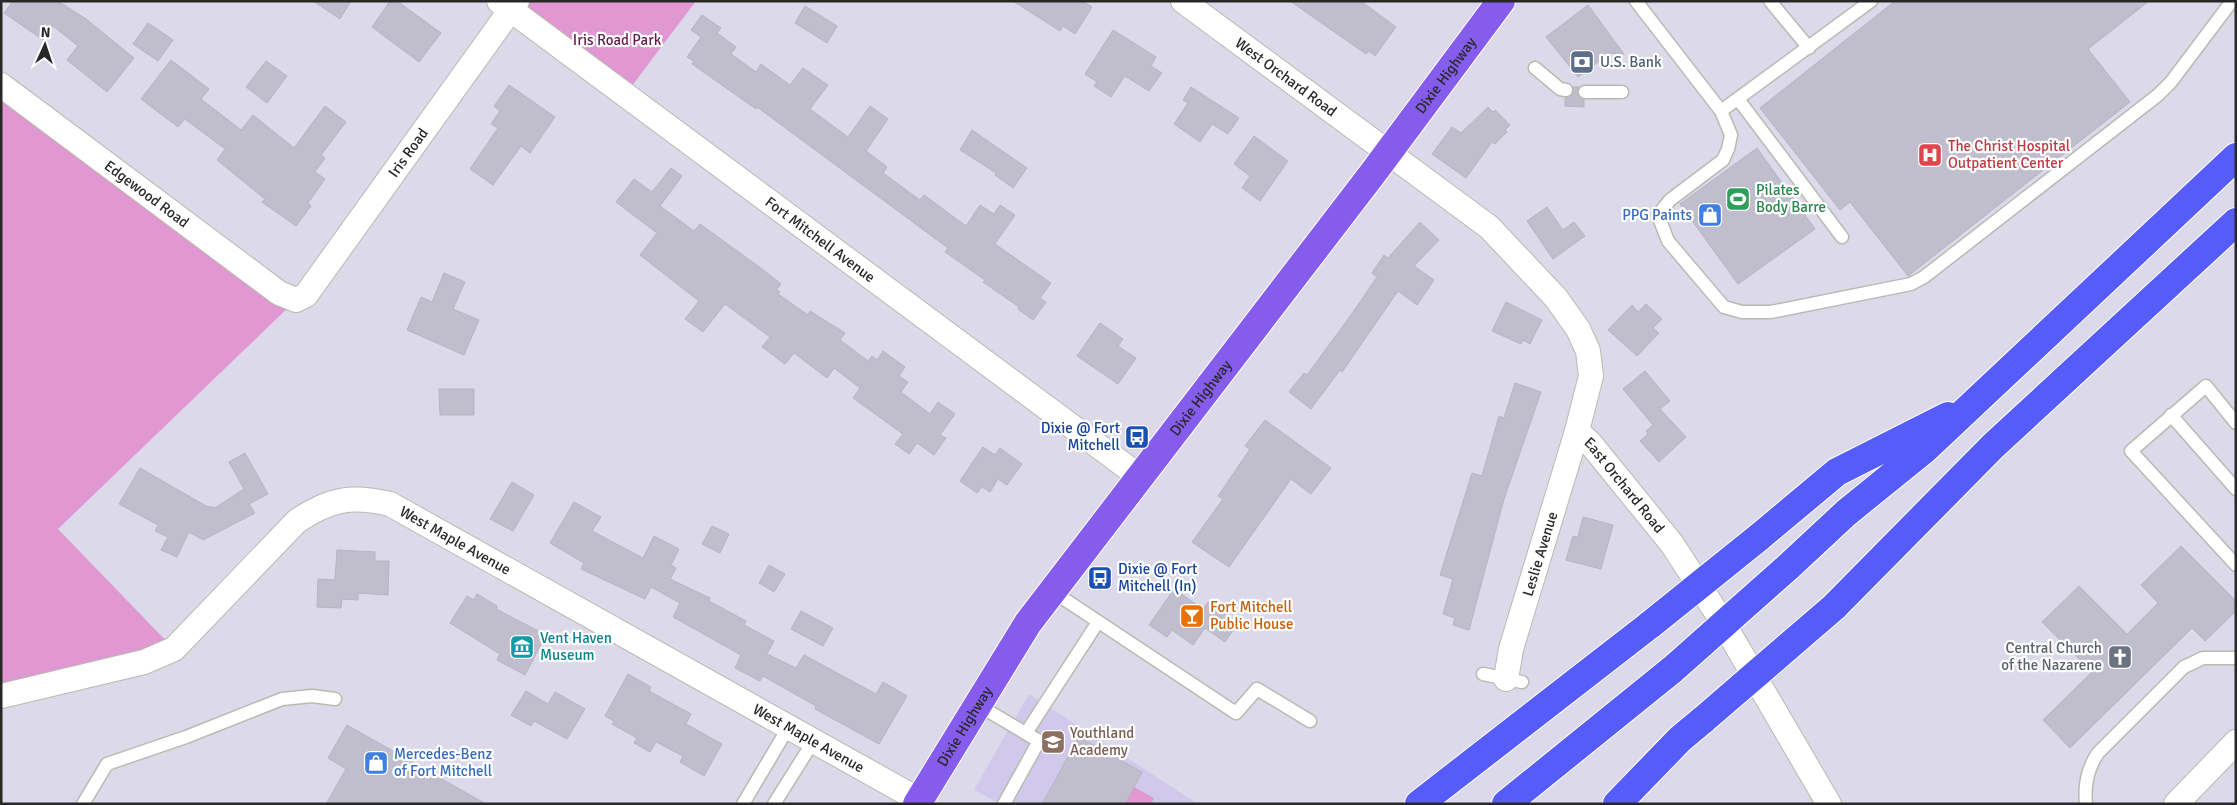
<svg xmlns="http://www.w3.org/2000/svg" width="2237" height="805" viewBox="0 0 2237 805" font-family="Signika,sans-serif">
  <rect width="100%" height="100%" fill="#dbd9ea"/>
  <path fill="#d0c9ec" d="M1029,694L1198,804H1000L974,790Z"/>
  <path fill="#e097d2" d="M517,1H696L625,95Z
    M1,85L296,300L58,529L174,649L1,695Z
    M1134,787L1154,798L1151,804H1125Z"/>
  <path fill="#c0becc" stroke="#b6b3c5" d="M13,1H58L86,19L134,58L107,92L67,60L78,46L53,26L43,40L4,13Z
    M313,1H351L340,19Z
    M390,1H397L441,33L419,62L372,27Z
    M1013,1H1082L1092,7L1075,34L1063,26L1060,31Z
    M1290,1H1361L1396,27L1375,56L1369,51L1366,54Z
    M1895,1H2149L2088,49L2130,102L1908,276L1850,202L1840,210L1760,108Z
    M1588,5L1624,54L1610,53L1578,77L1546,37Z
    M805,6L837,26L827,43L795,23Z
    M702,15L721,28L717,33L736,47L731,54L756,72L761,64L790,85L803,68L828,85L810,109L848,137L870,106L888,119L866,151L887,167L883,173L920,200L924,195L966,226L980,205L994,214L1000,205L1015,215L995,244L1051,283L1040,298L1046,302L1033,320L1018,309L1019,307L983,282L985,280L945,252L948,248L757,107L756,109L692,64L694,61L687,57L701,37L691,30Z
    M148,23L173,40L158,61L133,44Z
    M1113,30L1156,57L1151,66L1162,73L1149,91L1125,76L1111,97L1094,86L1097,82L1085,74Z
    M171,60L209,89L201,99L241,130L253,115L294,148L325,106L346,122L321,155L325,158L315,172L325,179L308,203L311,206L296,226L262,202L265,199L217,160L225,149L185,119L178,127L141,99Z
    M266,61L287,76L267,103L246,87Z
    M509,85L555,117L530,153L521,146L493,185L470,169L498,128L491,124L500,111L494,106Z
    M1191,87L1239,118L1228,134L1212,124L1200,142L1174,124L1188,103L1183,100Z
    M1573,87H1579L1577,92L1578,96L1584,100V107L1565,106V98L1573,95Z
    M1488,107L1493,112L1495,110L1510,125L1505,130L1507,132L1495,144L1492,142L1466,178L1432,154L1452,127L1461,133Z
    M972,130L1027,168L1013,188L995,175L996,173L960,150Z
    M1254,136L1288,161L1260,201L1242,188L1250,176L1234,164Z
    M1757,148L1815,229L1738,284L1680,204Z
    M671,168L682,176L660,206L694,231L700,224L758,266L781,284L776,290L780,292L778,294L808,315L810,311L845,333L840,340L868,361L872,356L877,360L883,351L905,367L899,376L908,382L901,392L930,414L938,402L955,414L940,435L946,438L934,455L917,443L909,454L895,444L903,434L853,398L860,388L834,368L827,378L794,353L785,364L762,347L770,337L725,304L703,332L685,319L699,301L640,255L657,233L616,202L634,179L652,192Z
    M1547,207L1563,230L1574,222L1585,236L1553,259L1527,221Z
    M1420,222L1439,240L1414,266L1434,280L1417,305L1398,291L1342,372L1340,370L1311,409L1289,392L1304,373L1307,375L1351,315L1377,277L1372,273L1384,255L1388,258Z
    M444,273L465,282L453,309L479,320L464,355L407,330L421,297L432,302Z
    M1506,302L1542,320L1530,344L1523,340L1521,344L1492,331Z
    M1646,304L1662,319L1653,328L1659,333L1637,356L1608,330L1632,305L1638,312Z
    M1100,323L1123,339L1118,346L1136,358L1118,384L1077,356Z
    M1645,371L1670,401L1660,409L1686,437L1659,462L1640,441L1648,434L1646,431L1653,425L1623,389Z
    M1515,383L1541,392L1504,499L1469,630L1453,625L1455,618L1443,614L1453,579L1440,575L1472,473L1482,476L1499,416L1504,418Z
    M439,389H474V415H440Z
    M1265,420L1331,468L1311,494L1291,479L1229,567L1192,542L1223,499L1218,496L1250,449L1245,446Z
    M983,447L995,455L1000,448L1022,464L1007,485L998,479L990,492L982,487L977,493L960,481Z
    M245,453L268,494L249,504L255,513L203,540L189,532L177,557L161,550L168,537L155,531L158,525L119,504L140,468L206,506L215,508L244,489L229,462Z
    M512,482L534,495L513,531L490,519Z
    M574,502L601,517L592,531L643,558L654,536L679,549L671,565L676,568L670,579L710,598L709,601L746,621L744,625L774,641L767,654L796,668L804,655L876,694L883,682L907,696L879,744L815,709L816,706L763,676L760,681L735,668L741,655L673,617L680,603L651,587L645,599L581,569L584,563L550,543Z
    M1583,517L1613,525L1601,569L1566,560L1573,536L1578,537Z
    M712,526L729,534L720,553L702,544Z
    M2181,546L2236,601V611L2205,641L2192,628L2070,748L2043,720L2092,672L2042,622L2079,586L2127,634L2158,603L2141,585Z
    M337,550L375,552V561H389L388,595L358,593V600L342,599L341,608L317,607L318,579L335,580Z
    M769,565L785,574L774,592L759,583Z
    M1174,589L1203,609L1208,602L1238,623L1225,642L1205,628L1193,645L1172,630L1167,637L1149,625Z
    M477,594L497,606L496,609L546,635L525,675L497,660L500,654L450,623L467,596L474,600Z
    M801,611L833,628L823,646L791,629Z
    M628,674L651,687L649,691L691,714L686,724L722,744L704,776L680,762L683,756L656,742L650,752L634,743L637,738L612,724L614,721L605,716Z
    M526,691L548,704L555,692L585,709L567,739L534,721L531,726L511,715Z
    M347,725L486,804H326L346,769L328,758Z
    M1079,737L1142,772L1125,804H1042Z"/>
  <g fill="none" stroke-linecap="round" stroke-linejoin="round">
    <defs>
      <path id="lane" d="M1636,1L1721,111L1731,135L1728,149L1723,160L1670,200L1658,215L1668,241L1724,307L1742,312H1771L1911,284L1924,277L2158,95L2171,82L2232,1
        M1770,1L1809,48
        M1535,68L1560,89L1566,90
        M1585,92H1622
        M1738,99L1842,237
        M1721,111L1871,1
        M2171,415L2236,489
        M2236,423L2206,386L2131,451L2236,565
        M1052,591L1236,713L1257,689L1310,721
        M1483,674L1522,682
        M978,705L1039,741L1004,804
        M1026,733L1098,622
        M83,804L107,764L186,737L282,699L312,696L335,699
        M743,804L788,728
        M774,804L813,742
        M2086,804C2084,785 2087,769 2098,753L2184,667L2203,658H2236"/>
      <g id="street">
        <path id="s1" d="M499,1L1140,477"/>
        <path id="s2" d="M1183,1L1489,227L1556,298L1578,329L1588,351L1591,376L1577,431L1511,649L1506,679"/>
        <path id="s3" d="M1,85L279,293L296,300L306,295L517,1"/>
        <path id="s4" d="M1577,431L1590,443L1672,544L1722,621L1829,804"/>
        <path id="s5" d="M1,696L144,662L174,649L297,521C330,499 351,495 390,504L919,800"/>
        <path d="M2176,804L2236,742"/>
      </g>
      <g id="primary">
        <path id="s6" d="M917,804L1028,623L1373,173L1501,1"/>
      </g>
      <path id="highway" d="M1758,538L1837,472L1948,416
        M1788,567L1846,513L1925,449L2236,157
        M1834,607L1993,446L2236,222
        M1419,804L1651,624
        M1506,804L1673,669
        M1617,804L1680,739L1704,719"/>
    </defs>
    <use href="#lane" stroke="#b7bcae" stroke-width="15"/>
    <use href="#street" stroke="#b7bcae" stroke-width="26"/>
    <use href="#primary" stroke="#fff" stroke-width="30"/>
    <use href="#highway" stroke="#fff" stroke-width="30"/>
    <use href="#lane" stroke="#fff" stroke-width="12"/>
    <use href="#street" stroke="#fff" stroke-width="24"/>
    <use href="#primary" stroke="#865cec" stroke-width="28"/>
    <use href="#highway" stroke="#555cf9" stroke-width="28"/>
    <defs>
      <path id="highway-bridge" d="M1651,624L1758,538
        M1673,669L1788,567
        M1704,719L1834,607"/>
    </defs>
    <use href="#highway-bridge" stroke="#fff" stroke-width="30" stroke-linecap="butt"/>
    <use href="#highway-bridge" stroke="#555cf9" stroke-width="28"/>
  </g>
  <defs>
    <symbol id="bank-square" viewBox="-11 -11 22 22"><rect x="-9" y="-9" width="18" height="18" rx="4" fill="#5c6f8a" stroke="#fff"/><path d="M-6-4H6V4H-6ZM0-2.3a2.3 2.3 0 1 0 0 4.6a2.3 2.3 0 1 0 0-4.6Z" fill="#fff"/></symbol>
    <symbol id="hospital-square" viewBox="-11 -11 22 22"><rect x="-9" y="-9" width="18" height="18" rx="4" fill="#e0444e" stroke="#fff"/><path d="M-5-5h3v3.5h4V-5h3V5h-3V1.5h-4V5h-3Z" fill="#fff"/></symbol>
    <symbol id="stadium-square" viewBox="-11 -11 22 22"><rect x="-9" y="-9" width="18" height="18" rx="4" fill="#2e9e5b" stroke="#fff"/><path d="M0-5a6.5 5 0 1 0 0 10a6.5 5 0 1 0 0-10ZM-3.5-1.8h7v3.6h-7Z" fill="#fff"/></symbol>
    <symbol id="shop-square" viewBox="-11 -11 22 22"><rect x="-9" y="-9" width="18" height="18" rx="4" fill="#3f7fe0" stroke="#fff"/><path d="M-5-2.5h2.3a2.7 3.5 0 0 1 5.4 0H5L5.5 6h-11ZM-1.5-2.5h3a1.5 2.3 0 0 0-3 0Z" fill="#fff"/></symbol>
    <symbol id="bus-square" viewBox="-11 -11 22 22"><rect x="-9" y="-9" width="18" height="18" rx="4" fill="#1a4fb4" stroke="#fff"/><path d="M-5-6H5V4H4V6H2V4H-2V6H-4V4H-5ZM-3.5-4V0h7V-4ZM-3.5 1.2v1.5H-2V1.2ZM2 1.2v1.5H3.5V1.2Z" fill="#fff"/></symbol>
    <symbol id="bar-square" viewBox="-11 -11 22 22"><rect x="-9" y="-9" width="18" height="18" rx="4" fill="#e8710a" stroke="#fff"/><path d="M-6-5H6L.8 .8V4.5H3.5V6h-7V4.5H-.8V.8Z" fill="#fff"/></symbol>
    <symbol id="museum-square" viewBox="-11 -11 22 22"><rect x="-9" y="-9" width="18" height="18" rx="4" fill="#0f9aa8" stroke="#fff"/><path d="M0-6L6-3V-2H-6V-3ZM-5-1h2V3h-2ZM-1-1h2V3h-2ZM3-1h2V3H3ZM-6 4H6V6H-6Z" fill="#fff"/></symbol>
    <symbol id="church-square" viewBox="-11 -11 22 22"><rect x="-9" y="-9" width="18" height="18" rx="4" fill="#6b7280" stroke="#fff"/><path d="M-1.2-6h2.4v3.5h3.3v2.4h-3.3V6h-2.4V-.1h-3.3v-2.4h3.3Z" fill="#fff"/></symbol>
    <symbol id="school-square" viewBox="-11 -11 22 22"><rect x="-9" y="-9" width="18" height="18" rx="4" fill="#8d6e63" stroke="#fff"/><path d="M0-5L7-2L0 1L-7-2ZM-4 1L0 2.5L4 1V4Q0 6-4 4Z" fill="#fff"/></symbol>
  </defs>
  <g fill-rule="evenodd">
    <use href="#bank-square" x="1568" y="48" width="28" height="28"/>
    <use href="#hospital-square" x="1916" y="141" width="28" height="28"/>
    <use href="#stadium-square" x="1724" y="185" width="28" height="28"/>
    <use href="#shop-square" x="1696" y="201" width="28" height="28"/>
    <use href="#bus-square" x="1123" y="423" width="28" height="28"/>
    <use href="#bus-square" x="1086" y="564" width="28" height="28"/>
    <use href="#bar-square" x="1178" y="602" width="28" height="28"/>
    <use href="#museum-square" x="508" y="633" width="28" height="28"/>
    <use href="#church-square" x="2106" y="643" width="28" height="28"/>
    <use href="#school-square" x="1039" y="728" width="28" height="28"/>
    <use href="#shop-square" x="362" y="749" width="28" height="28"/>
  </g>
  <g text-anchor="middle" stroke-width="4.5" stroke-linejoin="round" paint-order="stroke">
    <g font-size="15" fill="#621b4b" stroke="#fff">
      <text x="617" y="45">Iris Road Park</text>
    </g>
    <g font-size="15" fill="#4e5e75" stroke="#fff" text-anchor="start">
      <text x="1600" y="67">U.S. Bank</text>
    </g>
    <g font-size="15" fill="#282828" stroke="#fff">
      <text dy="5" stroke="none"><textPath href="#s6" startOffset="901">Dixie Highway</textPath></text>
      <text dy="5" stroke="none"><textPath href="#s2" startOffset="128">West Orchard Road</textPath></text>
      <text dy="5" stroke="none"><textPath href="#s3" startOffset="552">Iris Road</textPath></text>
      <text dy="5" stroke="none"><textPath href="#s3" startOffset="182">Edgewood Road</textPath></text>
      <text dy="5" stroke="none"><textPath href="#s1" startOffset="400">Fort Mitchell Avenue</textPath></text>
      <text dy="5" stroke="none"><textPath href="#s6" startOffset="496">Dixie Highway</textPath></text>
      <text dy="5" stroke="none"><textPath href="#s4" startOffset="72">East Orchard Road</textPath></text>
      <text dy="5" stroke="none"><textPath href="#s5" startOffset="530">West Maple Avenue</textPath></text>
      <text transform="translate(1540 554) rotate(-73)" y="5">Leslie Avenue</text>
      <text dy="5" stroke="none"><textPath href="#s6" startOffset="91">Dixie Highway</textPath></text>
      <text dy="5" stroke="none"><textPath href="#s5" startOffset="935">West Maple Avenue</textPath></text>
    </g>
    <g font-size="15" fill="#be3a42" stroke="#fff" text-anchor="start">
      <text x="1948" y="151">The Christ Hospital<tspan x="1948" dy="17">Outpatient Center</tspan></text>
    </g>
    <g font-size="15" fill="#27864d" stroke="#fff" text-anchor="start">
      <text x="1756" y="195">Pilates<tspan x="1756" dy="17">Body Barre</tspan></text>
    </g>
    <g font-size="15" fill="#366cbe" stroke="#fff" text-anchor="end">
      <text x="1692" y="220">PPG Paints</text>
      <text x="394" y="759" text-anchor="start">Mercedes-Benz<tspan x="394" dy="17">of Fort Mitchell</tspan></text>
    </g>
    <g font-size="15" fill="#164399" stroke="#fff" text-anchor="end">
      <text x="1120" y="433">Dixie @ Fort<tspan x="1120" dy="17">Mitchell</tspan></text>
      <text x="1118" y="574" text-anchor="start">Dixie @ Fort<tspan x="1118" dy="17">Mitchell (In)</tspan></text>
    </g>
    <g font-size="15" fill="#c56008" stroke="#fff" text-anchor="start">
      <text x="1210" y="612">Fort Mitchell<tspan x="1210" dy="17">Public House</tspan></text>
    </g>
    <g font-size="15" fill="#0d838f" stroke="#fff" text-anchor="start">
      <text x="540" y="643">Vent Haven<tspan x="540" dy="17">Museum</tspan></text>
    </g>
    <g font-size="15" fill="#5b616d" stroke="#fff" text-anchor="end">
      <text x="2102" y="653">Central Church<tspan x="2102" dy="17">of the Nazarene</tspan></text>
    </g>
    <g font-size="15" fill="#785e54" stroke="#fff" text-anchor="start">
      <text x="1070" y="738">Youthland<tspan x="1070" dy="17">Academy</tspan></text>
    </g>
  </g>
  <rect width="2237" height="805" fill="none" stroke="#282828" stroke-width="5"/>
  <g transform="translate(45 45) rotate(3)" stroke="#ffffff" stroke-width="4" paint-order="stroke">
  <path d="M0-4L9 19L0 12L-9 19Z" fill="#282828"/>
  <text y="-8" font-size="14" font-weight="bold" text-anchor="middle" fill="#282828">N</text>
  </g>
</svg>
